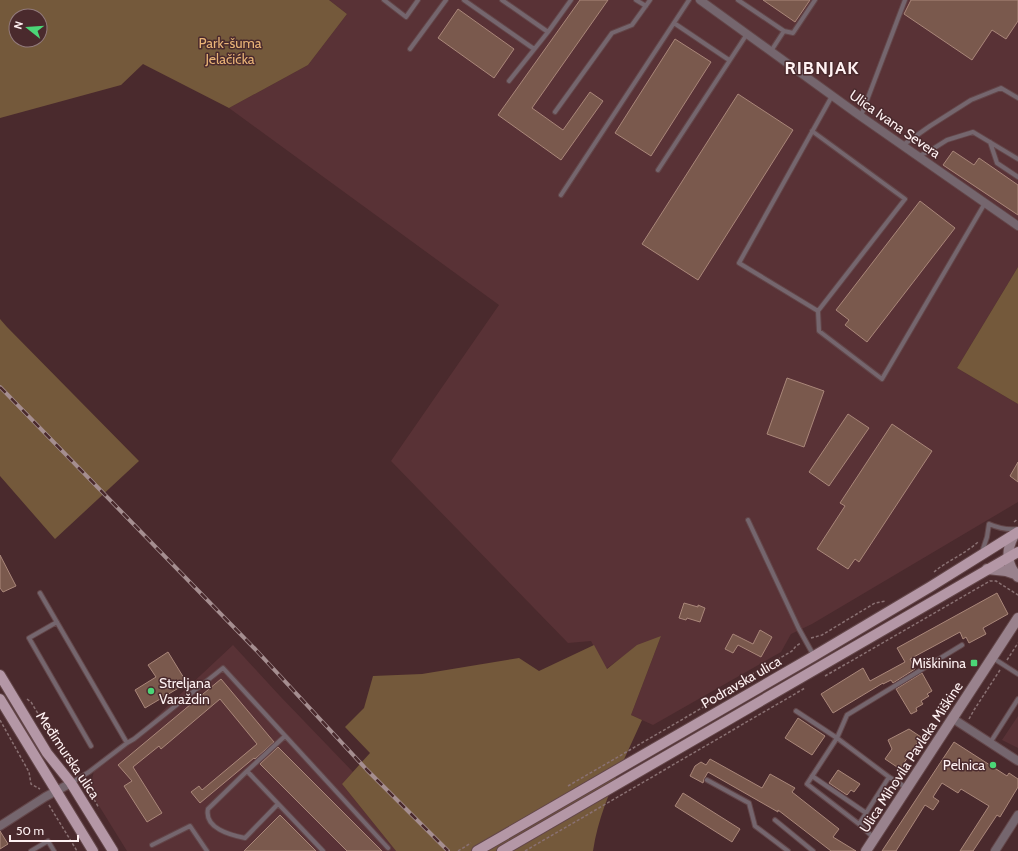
<svg xmlns="http://www.w3.org/2000/svg" width="1018" height="851" viewBox="0 0 1018 851" font-family="Cabin,sans-serif">
  <rect width="100%" height="100%" fill="#4a2a2d"/>
  <path fill="#593236" d="M329,0H1018V267L957,368L1018,404V502L812,624L791,634L781,652L653,725L631,715L661,636L621,658L606,669L591,641L568,643L391,461L499,305L229,108L308,65L347,14Z
    M233,645L279,695L353,772L342,784L396,851H127L96,801L90,788L94,771L110,760Z
    M1018,716V748L1002,740Z"/>
  <path fill="#74593b" fill-rule="evenodd" d="M0,0H329L347,14L308,65L229,108L143,64L121,85L0,118ZM16,16H40V40H16Z
    M1018,267V404L957,368Z
    M0,319L7,327L139,461L55,539L0,476Z
    M661,636L631,715L642,720C623,763 600,805 593,851H396L342,784L370,753L345,727L364,708L373,676L422,674L519,658L539,671L594,645L607,669L637,645Z"/>
  <path fill="#7a594d" stroke="#aa877a" d="M580,0H608L532,108L563,130L590,92L603,101L561,160L498,115Z
    M763,0H810L795,22Z
    M911,0H1018V21L1006,39L992,30L972,60L904,14Z
    M458,9L514,49L494,78L438,38Z
    M675,39L711,62L651,156L615,133Z
    M738,94L793,130L698,280L642,244Z
    M953,151L974,165L979,158L1018,185V215L943,165Z
    M920,201L955,228L867,342L845,325L849,320L836,310Z
    M787,378L824,391L804,447L767,434Z
    M848,414L869,428L829,486L809,472Z
    M892,424L932,451L859,562L855,559L848,569L817,549L845,506L840,503Z
    M1018,462V482L1010,476Z
    M0,555L16,586L3,592L0,588Z
    M997,593L1008,614L983,628L986,634L969,643L966,637L963,639L960,632L910,659L915,669L893,683L891,680L883,684V683L833,713L821,694L863,668L870,681L905,662L897,648Z
    M684,603L698,607V605L705,608L700,622L687,618L686,620L679,618Z
    M760,630L772,637L761,657L738,645L733,653L725,649L733,634L753,644Z
    M168,652L187,683L145,708L135,690L156,677L148,665Z
    M922,673L932,691L927,694L929,696L921,701L923,704L916,708L917,711L911,714L896,689Z
    M221,679L274,742L255,759L254,758L200,803L191,792L199,786L202,790L257,744L220,699L161,749L159,746L133,767L162,813L147,822L124,786L132,781L118,765Z
    M798,718L825,736L812,755L785,738Z
    M909,729L921,737L900,769L885,759L892,749L888,740Z
    M954,742L1007,776L1009,773L1018,779V787L1000,817L997,815L973,851H960L989,806L961,789L958,793L942,783L933,797L939,801L933,810L925,805L896,851H882Z
    M278,747L382,851H347L260,764Z
    M710,759L762,788L770,774L795,788L792,792L839,829L833,837L856,851H831L778,810V812L708,772L704,779L703,783L690,776L695,766L701,762L706,765Z
    M838,770L860,784L854,792L851,790L847,795L829,783Z
    M683,793L740,829L732,842L675,806Z
    M280,815L316,851H244Z
    M0,831L8,844L0,849Z"/>
  <g fill="none" stroke-linecap="round" stroke-linejoin="round">
    <defs>
      <path id="lane" d="M384,0L406,17L418,0
        M464,0L534,49
        M502,0L548,32L571,0
        M636,0L646,6
        M738,0L784,31
        M674,23L729,60
        M410,49L446,0
        M771,51L784,31L793,33L815,0
        M509,81L548,32
        M555,112L612,33L632,25L650,0
        M861,116L905,0
        M812,131L905,199L818,311L739,263L832,96
        M990,142L997,163L1018,177
        M903,145L930,126L971,100L1001,88L1018,98
        M918,156L928,152L947,140L973,132L1018,159
        M658,170L747,34
        M561,195L689,0
        M818,311L819,331L882,379L985,203
        M748,520L799,629L814,656
        M982,552L987,537L989,524C998,528 1007,530 1017,529
        M40,593L127,743
        M57,622L29,638L91,746
        M993,658L1018,674
        M796,711L837,738L847,715L962,645
        M990,743L1018,699
        M247,771L323,851
        M812,776L866,813
        M707,780L749,803L755,826L788,851
        M71,783L89,772L127,743L134,739L223,668L388,848
        M278,804L245,838C230,835 204,828 208,809L247,771L285,736
        M775,820L813,851
        M859,824L889,777L907,788
        M874,838L859,824L807,784L837,738L889,777
        M152,845L190,826L207,851
        M31,851L48,841L54,851"/>
      <path id="street" d="M700,0L856,113L1018,226
        M952,718L1018,761
        M0,826L45,797L71,783
        M995,851L1018,815"/>
      <path id="secondary" d="M1014,535C1006,550 1006,565 1018,577
        M987,569L1006,571L1015,574
        M866,851L1018,618"/>
      <path id="primary" d="M0,675L47,753L71,783L113,851
        M0,699L93,851
        M477,851L814,656L930,587L1018,532
        M502,851L1018,552"/>
    </defs>
    <use href="#lane" stroke="#634649" stroke-width="6"/>
    <use href="#street" stroke="#634649" stroke-width="10"/>
    <use href="#secondary" stroke="#634649" stroke-width="12"/>
    <use href="#primary" stroke="#634649" stroke-width="12"/>
    <path stroke="#8a7173" stroke-width="1.5" stroke-dasharray="3 2" stroke-linecap="butt" d="M1014,522L1018,519
      M934,572C947,561 965,554 978,542
      M811,638L822,635L875,603L886,601
      M1007,660L1018,643
      M825,676L990,581H996L1018,595
      M27,699L31,702L63,755L71,760L78,772
      M969,719L974,710L1000,670
      M0,720L29,772L31,784L40,789
      M84,782L99,808
      M568,786L731,691L740,681L792,651L796,646L801,643
      M49,805L77,851
      M458,851L471,843
      M525,851L805,688"/>
    <use href="#lane" stroke="#75666e" stroke-width="4"/>
    <use href="#street" stroke="#75666e" stroke-width="8"/>
    <use href="#secondary" stroke="#99828d" stroke-width="10"/>
    <use href="#primary" stroke="#b497a6" stroke-width="10"/>
    <defs>
      <path id="rail" d="M0,387L256,650L367,770L448,851"/>
    </defs>
    <use href="#rail" stroke="#a58e90" stroke-width="4"/>
    <use href="#rail" stroke="#4a2a2d" stroke-width="2.5" stroke-dasharray="8" stroke-linecap="butt"/>
  </g>
  <g fill="#4bd677" stroke="#4a2a2d" stroke-width="1.5">
    <rect x="970" y="659" width="8" height="8" rx="2"/>
    <circle cx="151" cy="691" r="4"/>
    <circle cx="993" cy="765" r="4"/>
  </g>
  <g text-anchor="middle" stroke-width="3" stroke-linejoin="round" paint-order="stroke">
    <g font-size="14" fill="#e9b377" stroke="#4a2a2d">
      <text x="230" y="48">Park-šuma<tspan x="230" dy="16">Jelačićka</tspan></text>
    </g>
    <g font-size="14" fill="#fef1f2" stroke="#4a2a2d">
      <text transform="translate(895 124) rotate(35)" y="5">Ulica Ivana Severa</text>
      <text transform="translate(741 682) rotate(-30)" y="5">Podravska ulica</text>
      <text transform="translate(68 755) rotate(56)" y="5">Međimurska ulica</text>
      <text transform="translate(911 757) rotate(-57)" y="5">Ulica Mihovila Pavleka Miškine</text>
    </g>
    <g font-size="14" fill="#fef1f2" stroke="#4a2a2d" text-anchor="end">
      <text x="966" y="668">Miškinina</text>
      <text x="159" y="688" text-anchor="start">Streljana<tspan x="159" dy="16">Varaždin</tspan></text>
      <text x="985" y="770">Pelnica</text>
    </g>
    <g font-size="18" font-weight="bold" letter-spacing="1" fill="#fef1f2" stroke="#4a2a2d">
      <text x="822" y="74">RIBNJAK</text>
    </g>
  </g>
  <g transform="translate(28 28) rotate(287)"><circle r="19" fill="#4a2a2d" stroke="#927a7c"/>
  <path d="M0-3L7 15L0 10L-7 15Z" fill="#4bd677"/>
  <text y="-6" font-size="11" font-weight="bold" text-anchor="middle" fill="#fef1f2">N</text>
  </g>
  <path d="M10 835v6h68v-6" fill="none" stroke="#fef1f2" stroke-width="2"/>
  <text x="16" y="835" font-size="12" fill="#fef1f2" stroke="#4a2a2d" stroke-width="3" paint-order="stroke">50 m</text>
</svg>
